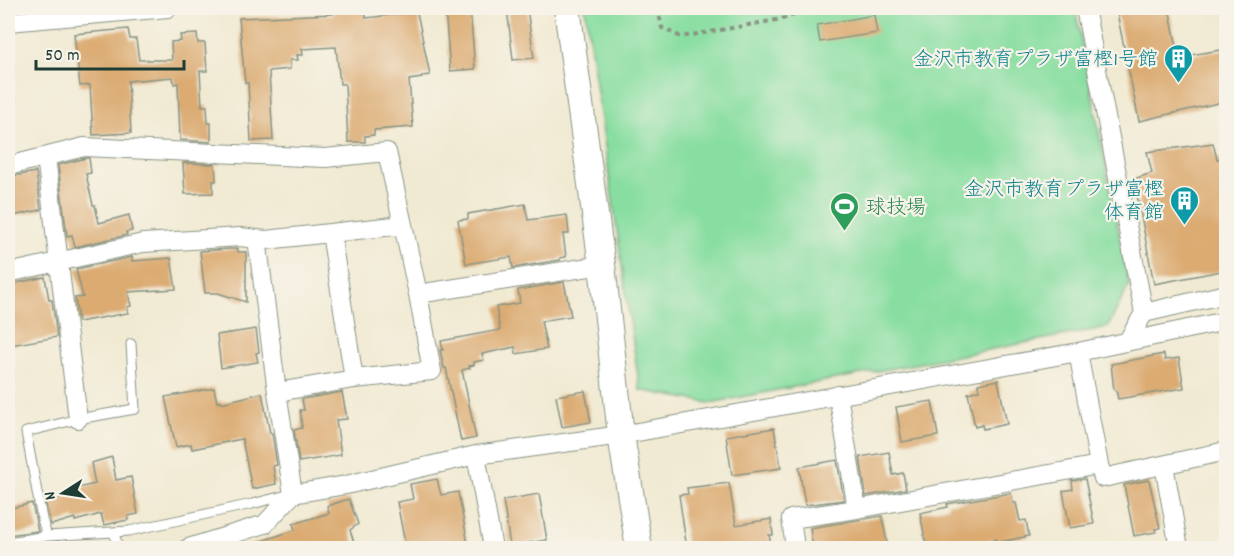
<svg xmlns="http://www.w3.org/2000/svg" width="1234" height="556" viewBox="0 0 1234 556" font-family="Dekko,'Klee One',sans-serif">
  <rect width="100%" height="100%" fill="#f7f3e8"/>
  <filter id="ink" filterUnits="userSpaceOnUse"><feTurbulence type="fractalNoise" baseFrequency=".0167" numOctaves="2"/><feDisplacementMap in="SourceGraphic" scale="12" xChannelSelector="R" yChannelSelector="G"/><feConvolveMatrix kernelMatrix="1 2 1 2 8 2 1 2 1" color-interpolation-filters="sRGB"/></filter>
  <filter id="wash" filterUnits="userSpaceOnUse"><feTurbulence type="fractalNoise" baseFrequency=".008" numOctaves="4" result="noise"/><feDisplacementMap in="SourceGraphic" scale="24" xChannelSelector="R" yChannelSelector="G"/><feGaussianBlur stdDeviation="1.35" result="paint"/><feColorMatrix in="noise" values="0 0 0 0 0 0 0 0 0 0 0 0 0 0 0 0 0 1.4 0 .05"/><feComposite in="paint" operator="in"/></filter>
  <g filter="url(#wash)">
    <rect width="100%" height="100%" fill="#f1ead3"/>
    <path fill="#88dea1" stroke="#548e6a" stroke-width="1.5" d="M585,8H1075L1129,285L1108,327L710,403L640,390Z"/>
    <g id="blocks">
      <path fill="#dbab72" d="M333,8H365L366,18L417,12L430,75L422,76V78L409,80L413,127L374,130V135L365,136V142H348L345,84H340L336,47L302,49L303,55H297L298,60H290V69L269,71L273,140L251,141L248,83H245L239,18L333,14Z
        M445,8H470L475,69L450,71Z
        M507,8H527L534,58L513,60Z
        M1116,8H1169L1179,57L1227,49V101L1139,121Z
        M874,15L877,33L820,42L817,25Z
        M128,29L130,39H136L139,60H172L171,42L181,41L180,35L197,34L198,43H205L207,71H200L202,106H207L208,123H211V142L180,140L178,83L174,84L173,77L128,81L131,133L93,135L90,85L80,86L74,34Z
        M1213,143L1217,159L1227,157V270L1154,284L1134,179L1152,173L1147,152Z
        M86,158H89L91,173L86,174L93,205H95L99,223L129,215L132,231L126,232L127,235L75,247L72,235L67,236L58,165Z
        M183,163L215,164L216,181H213V193L185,194Z
        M36,172L41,210L8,217V177Z
        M525,204L528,220L567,215L569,234H563L566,257L560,258V260L513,268L511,257L466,264L458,220L468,219V214Z
        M230,249H238V252H246V302L218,293H205L200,251Z
        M132,257V261L171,258L176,289L128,292L131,306L127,307L128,313L78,322L75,298L83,297L76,269Z
        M45,277L49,300H52L57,337L11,345L8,324V288H11V284Z
        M564,282L571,316L541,321L547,349L516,354L515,347L482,354L484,360L474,362V365L469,366L470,368L462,370L476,438L461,441L446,368H444L440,350H443L441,341L500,330L496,307L520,303L518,290Z
        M256,329L259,352L256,353L258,362L221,368L217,335Z
        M1164,354L1165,360L1179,358L1184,388L1118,399L1116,390H1114L1111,364Z
        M998,380L1007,424L983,429L982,425L975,427L968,393L979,390L978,384Z
        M214,388L217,402L221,401V403L262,393L270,433H272L277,465L273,466L276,484L252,489L242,439L192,449L191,444L176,447L165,397Z
        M585,391L591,422L562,427L556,396Z
        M342,392L347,419L336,420L341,455L299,462L294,430L302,428L300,410H304L302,399Z
        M932,401L938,436L902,442L896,407Z
        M774,428L781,468L732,475L726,436Z
        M889,452L893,475L903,473L906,489L866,496L860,457Z
        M112,457L116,480L131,477L138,514L128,516V520L104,525L101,514L75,521V518L51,525L45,501L70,495L69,490L95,484L91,463Z
        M837,460L844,500L805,505L799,467Z
        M437,479L441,495L458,492L469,549H406L397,502L413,499L410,484Z
        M1085,479L1094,524L1070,528L1063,491L1073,489L1072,481Z
        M1149,480L1160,528L1155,529L1156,532L1134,536L1124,485Z
        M729,483L736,525L771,519L773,535H769L772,549H687L679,495L688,494L687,488Z
        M1011,493L1013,503H1016L1020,521L1026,520L1029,536L996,543V539L948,549H927L920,513L948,507L947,504Z
        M539,494L547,540L510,546L503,500Z
        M349,499L358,524L350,530L356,549H249V545L295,530L293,524L329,513L327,506Z
        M32,503L38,531L8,535V509Z
        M882,516L888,549H813L810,528Z"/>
    </g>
  </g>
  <g filter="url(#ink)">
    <use href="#blocks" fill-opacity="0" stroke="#889484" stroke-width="1.5"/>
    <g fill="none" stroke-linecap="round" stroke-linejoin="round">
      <defs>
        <path id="lane" d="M114,532L118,548
          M47,536L42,519L26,432L78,419L135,409L131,344
          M8,542L47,536L129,531L252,504L287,495"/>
        <path id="street" d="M1085,8L1144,313L1127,342
          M8,22L168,8
          M46,157L78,419
          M8,166L84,147L325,158L387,152L403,225
          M331,233L354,379
          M257,239L277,392L293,494
          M8,273L143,243L240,237L266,240L403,225L418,294L602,265
          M1144,313L1226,294
          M1078,352L1099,465
          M277,392L354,379L432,371L418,294
          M838,395L857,509
          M476,455L493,548
          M1164,465L1179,548
          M188,548L265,524L293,494L346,485L476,455L621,435L1078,352L1226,321
          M795,548L791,519L857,509L1099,465L1103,478L1226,451"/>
        <path id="secondary" d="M567,8L602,265L621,435L639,548"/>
      </defs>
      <use href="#lane" stroke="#889484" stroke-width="11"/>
      <use href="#street" stroke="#889484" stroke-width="20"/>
      <use href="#secondary" stroke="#889484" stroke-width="28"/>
      <path stroke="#889484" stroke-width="4" stroke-dasharray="4.5 4.5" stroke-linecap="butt" d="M658,8L662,28L681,37L782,19L814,8"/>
      <use href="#lane" stroke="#fff" stroke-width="9"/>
      <use href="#street" stroke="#fff" stroke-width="18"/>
      <use href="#secondary" stroke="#fff" stroke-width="26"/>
    </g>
  </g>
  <defs>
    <symbol id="building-pin" viewBox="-11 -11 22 30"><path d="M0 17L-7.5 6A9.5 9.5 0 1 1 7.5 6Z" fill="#0f9aa8" stroke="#f7f3e8"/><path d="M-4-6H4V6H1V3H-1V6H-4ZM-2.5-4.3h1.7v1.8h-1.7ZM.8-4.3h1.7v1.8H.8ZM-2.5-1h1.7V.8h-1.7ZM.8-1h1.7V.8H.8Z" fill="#fff"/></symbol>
    <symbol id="stadium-pin" viewBox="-11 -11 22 30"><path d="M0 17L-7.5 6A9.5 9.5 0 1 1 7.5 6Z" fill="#2e9e5b" stroke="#f7f3e8"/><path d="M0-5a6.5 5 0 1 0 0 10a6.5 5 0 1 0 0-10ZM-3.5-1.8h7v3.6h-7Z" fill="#fff"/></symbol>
  </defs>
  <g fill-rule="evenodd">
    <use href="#building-pin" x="1162" y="42" width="33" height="45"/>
    <use href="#building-pin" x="1168" y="184" width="33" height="45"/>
    <use href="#stadium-pin" x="828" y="190" width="33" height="45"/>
  </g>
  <g text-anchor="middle" stroke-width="4.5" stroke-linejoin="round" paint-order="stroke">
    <g font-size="20" fill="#0d838f" stroke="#f7f3e8" text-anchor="end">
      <text x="1158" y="65">金沢市教育プラザ富樫1号館</text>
      <text x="1164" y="195">金沢市教育プラザ富樫<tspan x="1164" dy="23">体育館</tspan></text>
    </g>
    <g font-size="20" fill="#27864d" stroke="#f7f3e8" text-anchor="start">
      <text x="866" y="213">球技場</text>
    </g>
  </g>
  <rect width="1234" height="556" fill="none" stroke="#f7f3e8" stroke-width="30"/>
  <g transform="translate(63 493) rotate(258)" stroke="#f7f3e8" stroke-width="4.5" paint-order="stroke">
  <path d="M0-4.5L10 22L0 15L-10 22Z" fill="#1f3d34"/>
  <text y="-9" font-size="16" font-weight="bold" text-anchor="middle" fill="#1f3d34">N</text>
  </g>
  <path d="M36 60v9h148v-9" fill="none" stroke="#1f3d34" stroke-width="3"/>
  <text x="45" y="60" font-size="18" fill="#1f3d34" stroke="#f7f3e8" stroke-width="4.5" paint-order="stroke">50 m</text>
</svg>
